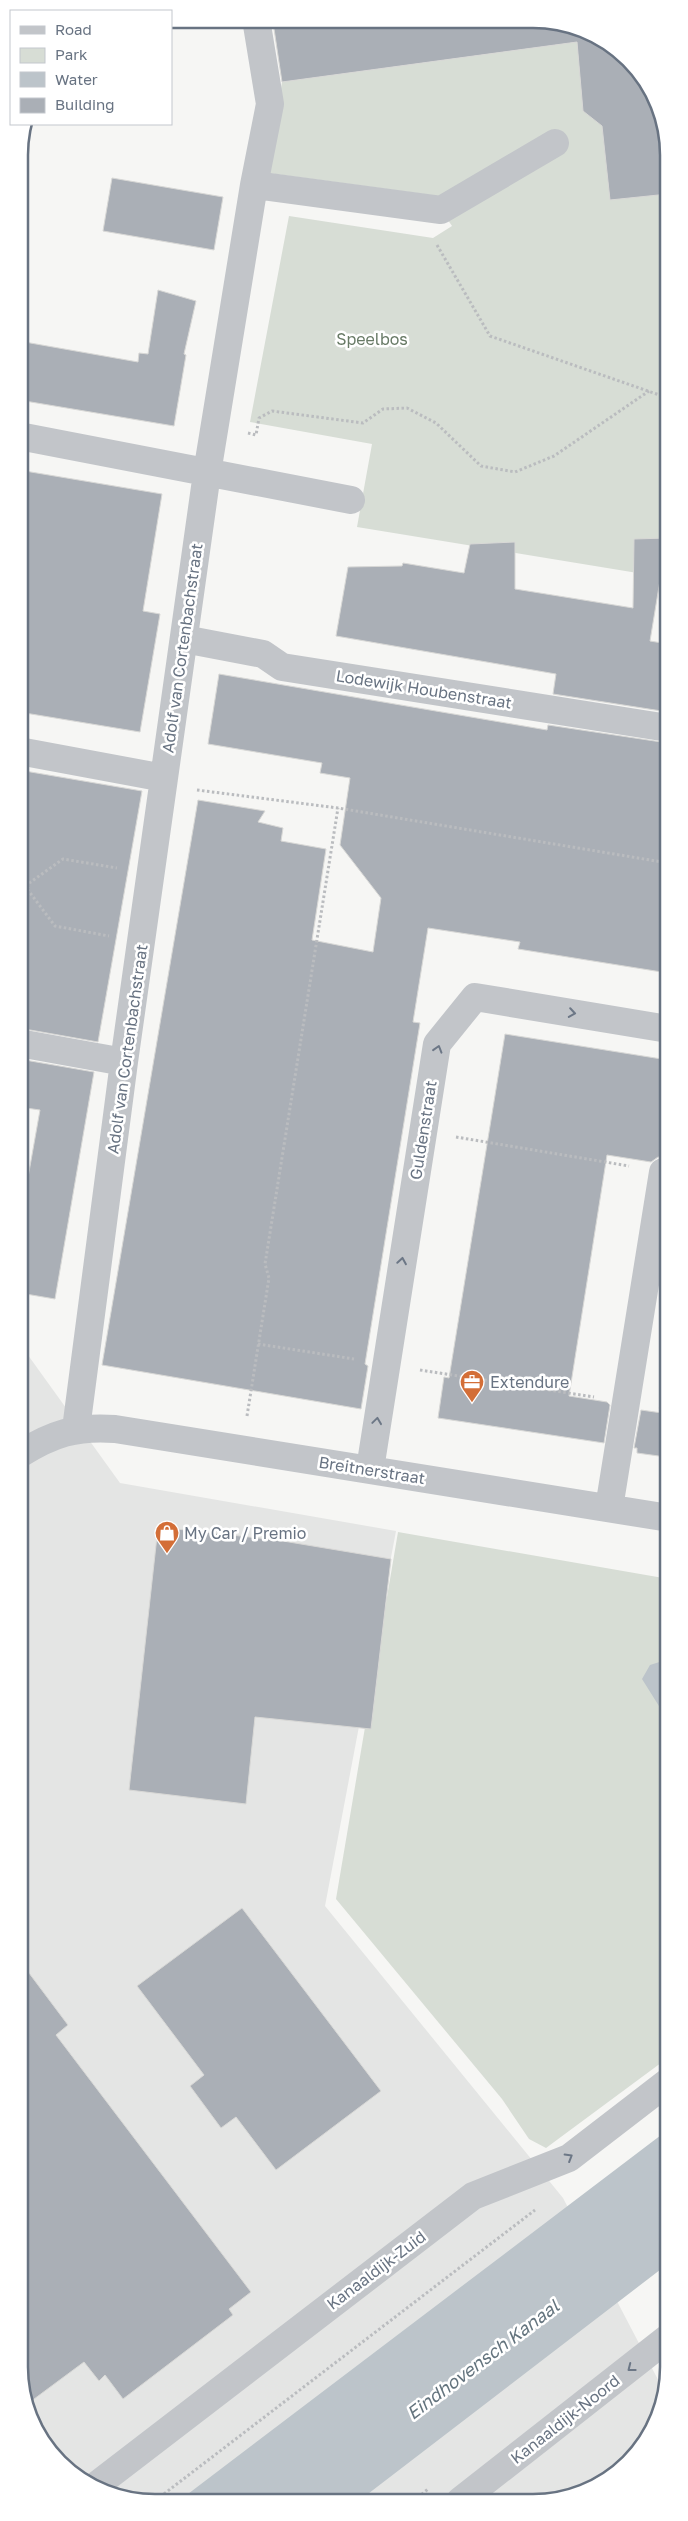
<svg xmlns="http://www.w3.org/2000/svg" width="688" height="2521" viewBox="0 0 688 2521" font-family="'Golos Text',sans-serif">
  <rect width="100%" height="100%" fill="#f6f6f4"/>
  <path fill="#e4e5e4" d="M20,1344L120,1483L396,1531L325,1906L563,2198L665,2393L659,2419L635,2456L601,2484L552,2501L127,2500L58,2462L33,2427L20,2385Z"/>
  <path fill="#d7ddd5" d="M577,42L583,108L602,120L610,200L654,195L656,168L668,166V578L357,527L372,444L250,422L289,216L433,238L452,226L431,195L268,173L282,82Z
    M398,1532L669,1579V2057L546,2148L529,2139L502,2099L336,1899Z"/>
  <path fill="#bcc4ca" d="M669,1659V1722L642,1679L650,1665Z
    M669,2129V2263L360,2500H180Z"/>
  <path fill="#aaafb6" stroke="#d8d8d6" d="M293,20L561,21L602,37L635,65L668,136V194L610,200L602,126L583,111L577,42L282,82L273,22Z
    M112,178L223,197L214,250L103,231Z
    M158,290L196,301L184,354L186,355L174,426L19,400V341L138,362L139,353L148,354Z
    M19,470L162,494L143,611L160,614L140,732L19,712Z
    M667,538L650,641L668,644V712L553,694L556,674L336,636L348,567L402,566L403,563L464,573L470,544L515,542V589L633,608L634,539Z
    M219,674L547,730L548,725L668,743V821L661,865L668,866V973L518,949L520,942L428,928L413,1022L420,1023L365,1364L368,1366L361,1409L102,1365L198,800L265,811L258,822L283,828L281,841L326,849L312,940L373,952L381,898L340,845L350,778L320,773L322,763L208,744Z
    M19,770L142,791L98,1042L19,1028V894L29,888L19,874Z
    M505,1034L668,1060V1158L658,1157L651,1162L607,1155L569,1396L607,1402L610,1405L604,1443L438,1418L444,1377L449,1378Z
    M19,1059L94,1072L55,1299L20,1293L19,1200H24L40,1110L19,1107Z
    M641,1410L669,1414V1455L666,1457L637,1453V1448H634Z
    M158,1527L277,1540L391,1559L371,1729L255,1717L246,1804L129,1790Z
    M242,1908L381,2091L276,2170L236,2117L221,2128L190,2086L204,2075L137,1986Z
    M20,1961L68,2025L56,2035L251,2292L229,2309L233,2315L123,2399L105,2375L99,2381L84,2362L26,2405L20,2385Z"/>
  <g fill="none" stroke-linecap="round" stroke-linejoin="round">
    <path stroke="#babcbf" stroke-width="3" stroke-dasharray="2.5 2.5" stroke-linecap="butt" d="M437,245L490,336L668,398
      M248,433L256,435L259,418L272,411L363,423L383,409L407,408L436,423L481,466L515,472L554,456L649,391
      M197,790L338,808L668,863
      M19,885L25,886L55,926L109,936
      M25,886L63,859L117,868
      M456,1137L629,1166
      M258,1344L354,1359
      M420,1370L594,1397
      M659,1407L669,1408
      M247,1416L269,1278L265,1264L338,808
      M156,2500L535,2210
      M414,2501L428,2489"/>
    <path stroke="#c2c5c9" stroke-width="28" d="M254,185L441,210L555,143
      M19,436L351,500
      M184,639L263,654L282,667L668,728
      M19,751L164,778
      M19,1043L124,1062
      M76,1429L124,1062L207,473L254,185L270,104L256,19
      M20,1454C52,1434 76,1426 115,1429L669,1518
      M370,1469L437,1044L475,997L668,1029
      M609,1508L663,1172
      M98,2484L473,2196L569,2158L669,2081
      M460,2501L669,2337"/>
  </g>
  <defs><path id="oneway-chevron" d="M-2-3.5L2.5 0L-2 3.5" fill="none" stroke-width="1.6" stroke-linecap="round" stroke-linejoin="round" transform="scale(1.25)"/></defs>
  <g stroke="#6c7786">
    <use href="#oneway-chevron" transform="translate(572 1013) rotate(9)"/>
    <use href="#oneway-chevron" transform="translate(438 1049) rotate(-73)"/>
    <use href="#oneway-chevron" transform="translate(402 1261) rotate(-81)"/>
    <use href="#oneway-chevron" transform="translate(377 1421) rotate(-82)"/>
    <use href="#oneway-chevron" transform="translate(569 2157) rotate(-31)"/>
    <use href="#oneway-chevron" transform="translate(631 2368) rotate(142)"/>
  </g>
  <defs>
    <symbol id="office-pin" viewBox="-11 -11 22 30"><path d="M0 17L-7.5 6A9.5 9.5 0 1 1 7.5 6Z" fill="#d36e37" stroke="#fff"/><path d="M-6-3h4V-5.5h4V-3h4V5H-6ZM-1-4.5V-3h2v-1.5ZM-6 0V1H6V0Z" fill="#fff"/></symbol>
    <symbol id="shop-pin" viewBox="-11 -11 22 30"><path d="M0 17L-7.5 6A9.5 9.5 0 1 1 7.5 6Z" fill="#d36e37" stroke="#fff"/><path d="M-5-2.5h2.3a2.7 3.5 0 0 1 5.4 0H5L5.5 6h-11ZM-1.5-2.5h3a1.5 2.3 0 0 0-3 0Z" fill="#fff"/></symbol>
  </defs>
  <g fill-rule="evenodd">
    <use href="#office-pin" x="458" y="1368" width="28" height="38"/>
    <use href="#shop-pin" x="153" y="1519" width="28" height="38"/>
  </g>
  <g text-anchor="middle" stroke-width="5" stroke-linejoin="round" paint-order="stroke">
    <g font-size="16" fill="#687a66" stroke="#fff">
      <text x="372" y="345">Speelbos</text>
    </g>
    <g font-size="16" fill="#687382" stroke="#fff">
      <text transform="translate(182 648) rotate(-82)" y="6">Adolf van Cortenbachstraat</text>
      <text transform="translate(424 689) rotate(9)" y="6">Lodewijk Houbenstraat</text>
      <text transform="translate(127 1049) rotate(-82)" y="6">Adolf van Cortenbachstraat</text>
      <text transform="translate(423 1130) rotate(-81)" y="6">Guldenstraat</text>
      <text transform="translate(372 1470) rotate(9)" y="6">Breitnerstraat</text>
      <text transform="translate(376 2270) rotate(-37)" y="6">Kanaaldijk-Zuid</text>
      <text transform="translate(565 2419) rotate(-38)" y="6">Kanaaldijk-Noord</text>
    </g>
    <g font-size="16" fill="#687382" stroke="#fff" text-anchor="start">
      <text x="490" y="1388">Extendure</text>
      <text x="184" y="1539">My Car / Premio</text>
    </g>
    <g font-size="18" font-style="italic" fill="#64747e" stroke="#fff">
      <text transform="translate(483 2360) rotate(-37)" y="6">Eindhovensch Kanaal</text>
    </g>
  </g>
  <path d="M0 0H688V2521H0ZM155 28H533A127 127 0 0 1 660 155V2367A127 127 0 0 1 533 2494H155A127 127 0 0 1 28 2367V155A127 127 0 0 1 155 28Z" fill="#fff" fill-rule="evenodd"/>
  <path fill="none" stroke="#687382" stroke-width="2.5" d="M155 28H533A127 127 0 0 1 660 155V2367A127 127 0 0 1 533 2494H155A127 127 0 0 1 28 2367V155A127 127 0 0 1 155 28Z"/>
  <rect x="10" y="10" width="162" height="115" fill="#ffffff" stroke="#c3c7cd"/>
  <rect x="20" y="26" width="25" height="8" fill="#c2c5c9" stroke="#c3c7cd"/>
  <text x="55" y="35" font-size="15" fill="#687382">Road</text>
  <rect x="20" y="48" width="25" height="15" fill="#d7ddd5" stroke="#c3c7cd"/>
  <text x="55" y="60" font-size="15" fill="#687382">Park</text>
  <rect x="20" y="72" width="25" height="15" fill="#bcc4ca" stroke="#c3c7cd"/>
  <text x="55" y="85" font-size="15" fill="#687382">Water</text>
  <rect x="20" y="98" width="25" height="15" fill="#aaafb6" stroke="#c3c7cd"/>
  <text x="55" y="110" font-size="15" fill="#687382">Building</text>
</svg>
